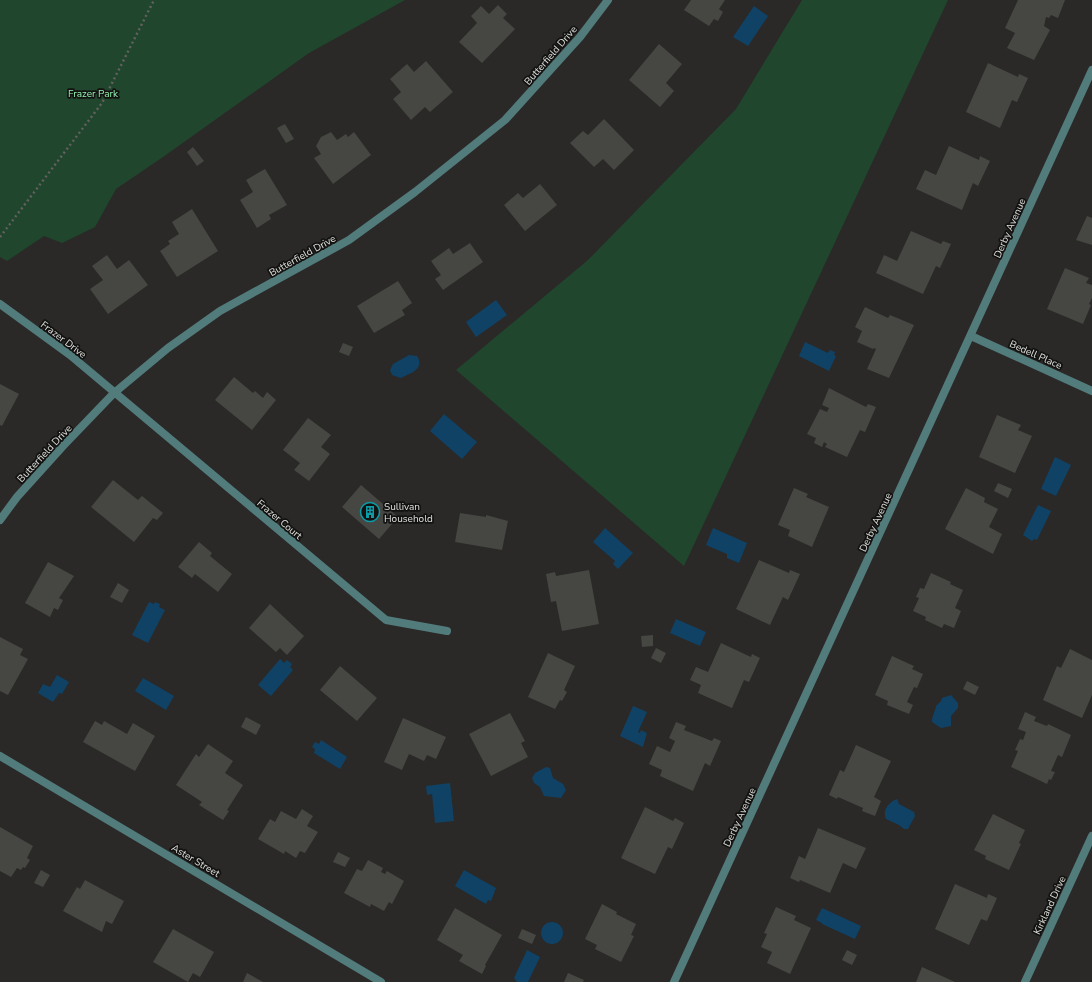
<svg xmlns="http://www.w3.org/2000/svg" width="1092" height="982" viewBox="0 0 1092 982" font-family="'Nunito Sans',sans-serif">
  <rect width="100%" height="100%" fill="#2a2927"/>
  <path fill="#20462d" d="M0,0H405L309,53L163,157L116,189L95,227L62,243L44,236L7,261L0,257Z
    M802,0H948L684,566L456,370L588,260L736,109Z"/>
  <path fill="#104266" d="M754,6L768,16L748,46L733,37Z
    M496,300L507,315L476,337L466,322Z
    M805,342L828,353L830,350L835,352L834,355L836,356L829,371L799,356Z
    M409,355L417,356C425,369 411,373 401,378L392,375L390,370L393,364Z
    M444,414L477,442L462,459L430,431Z
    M1055,457L1071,465L1056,496L1041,489Z
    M1038,505L1051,511L1037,540L1034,539L1032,541L1023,535Z
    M605,528L633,553L618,569L613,564L615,561L593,542Z
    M713,528L747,543L739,563L727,558V554L706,545Z
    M149,602L154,604L155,602L160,604L159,607L165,610L148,643L132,635Z
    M676,619L706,632L700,646L670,633Z
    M280,659L284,663L287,660L292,664L290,667L293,670L271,696L258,685Z
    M57,675L69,682L62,694L59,693L53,702L38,693L43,684L50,687Z
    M143,678L174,696L166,710L135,691Z
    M951,695L958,703V708L951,716V726L941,728L932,722C932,716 935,712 936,706L941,701L942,698Z
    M633,706L647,712L638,732L640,733L641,730L647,733L643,747L620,736Z
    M321,740L347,757L340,769L314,753L315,749L312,747L315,742L319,744Z
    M546,767L550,768L553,778L563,784L566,790L561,798L544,796L540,787L534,783L532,778L535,773Z
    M450,783L454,821L435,823L432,794L427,795L426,786Z
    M897,799L899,804L914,812L915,816L908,829H904L899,825L886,819C882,810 889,802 897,799Z
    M464,870L496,888L491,901L488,900L486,904L455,886Z
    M822,908L861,926L855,939L822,924V923L816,920Z
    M541 933a11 11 0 1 1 22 0a11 11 0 1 1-22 0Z
    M527,950L540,957L528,982H517L514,978Z"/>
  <path fill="#464643" d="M691,0H725L719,9L723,12L718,21L714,19L709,26L684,10Z
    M1018,0H1065L1058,18L1051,15L1049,18L1046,17L1044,26L1050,30L1034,60L1007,48L1015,33L1005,28Z
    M498,5L507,14L503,18L515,29L482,63L459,42L477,23L471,16L481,6L489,14Z
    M659,44L682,64L666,83L674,91L660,107L629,80Z
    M426,61L453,92L430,112L425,107L411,120L393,99L401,92L390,79L407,64L414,72Z
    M988,63L1018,77L1019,74L1028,78L1017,102L1012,100L1000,128L966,112Z
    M604,119L634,150L614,170L603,159L594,167L570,143L583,131L588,135Z
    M285,124L294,139L286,143L277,128Z
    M331,132L337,140L346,134L348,137L354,132L371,155L333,184L314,158L321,154L316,146L321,137Z
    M949,146L979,160L980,156L990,161L978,186L973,183L962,210L916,189L925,170L936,175Z
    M193,147L204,161L197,166L187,152Z
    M265,169L287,205L269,215L271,219L257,228L240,200L253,192L246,180Z
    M540,184L557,205L525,231L504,205L518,193L523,198Z
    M192,209L218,251L177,277L160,251L170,244L168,241L179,234L172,222Z
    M1087,216L1092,218V245L1076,240Z
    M911,231L941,244L943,241L951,244L940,268L936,266L923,294L876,273L884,255L897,261Z
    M470,243L483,262L443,290L435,279L441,275L431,261L449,248L453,254Z
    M107,255L117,269L129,260L148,285L108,314L90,289L103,280L92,266Z
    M1065,268L1089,278L1086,283L1092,285V298L1089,304L1091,305L1083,324L1047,309Z
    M398,281L412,303L402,310L405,315L374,333L357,306Z
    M865,307L888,318L890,315L914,325L889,378L867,369L876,349L874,348L873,349L857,342L862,331L855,327Z
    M343,343L353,347L349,356L339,352Z
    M234,377L253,393L255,391L263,398L267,392L276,400L252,430L215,400Z
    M0,384L19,394L2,426L0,425Z
    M829,388L866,407L868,404L876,407L865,432L860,430L847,457L825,447L827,444L824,442L822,447L814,443L816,438L807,434L820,409L827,412L829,408L822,405Z
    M997,415L1021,425L1018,430L1032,436L1015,473L979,457Z
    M308,418L331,435L321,447L330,454L309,481L294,470L300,463L283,450Z
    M113,480L138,500L142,496L163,513L157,520L153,518L134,542L91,507Z
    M998,483L1012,489L1008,498L994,491Z
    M361,485L398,517L379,539L342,507Z
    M794,488L808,494L806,497L829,507L812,547L788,536L790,530L778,525Z
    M966,488L985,498L984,502L998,509L989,527L1002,534L993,554L945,529Z
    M460,513L486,517V515L508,521L502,550L455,542Z
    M199,542L212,553L210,556L232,574L218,592L195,574L192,578L178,567Z
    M759,560L789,573L790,570L800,574L788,600L783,597L770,625L736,609Z
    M48,562L74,576L59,598L63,600L58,610L54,608L50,617L25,603Z
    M589,570L599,624L562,631L556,601L551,602L546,574L555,572L556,576Z
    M931,573L951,582L950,584L963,590L955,608L961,611L954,628L944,624L942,628L925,620L926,617L913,611L919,598L916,597L920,588L924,589Z
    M118,583L129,590L122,603L110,597Z
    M270,604L304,636L287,655L280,648L276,652L249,628Z
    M653,635V646L642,647L641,636Z
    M0,637L23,649L20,655L28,659L8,695L0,691Z
    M721,643L751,657L752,654L760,658L749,682L744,680L732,708L698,693L701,685L690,680L696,667L708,672Z
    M656,648L666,653L661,663L651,658Z
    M1070,649L1092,660V695L1082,718L1043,700L1057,666L1061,668Z
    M548,653L575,666L564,690L567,692L562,701L560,700L555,709L528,697Z
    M892,656L914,666L912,669L923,674L917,688L914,687L907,702L913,705L909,714L887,705L888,701L875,695Z
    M340,666L377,698L357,721L320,690Z
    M967,681L979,687L975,695L963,689Z
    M1025,712L1036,717L1034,721L1047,726L1048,724L1071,735L1062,757L1058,755L1051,771L1055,772L1051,780L1049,779L1047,784L1011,767L1018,751L1015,750L1020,739L1023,740L1026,732L1018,729Z
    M510,713L525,741L521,743L528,757L491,776L469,734Z
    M246,717L261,725L256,735L241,727Z
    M403,718L446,737L436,759L427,755L424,761L409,754L402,770L384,762Z
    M95,721L102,725L104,721L127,734L133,723L155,736L135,771L83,742Z
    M676,722L686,726L684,730L712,741L714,738L721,741L710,766L705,763L693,791L660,776L662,770L649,764L657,746L670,752L675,741L669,738Z
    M208,744L233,761L225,773L243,785L227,810L229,811L223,820L199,805L202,802L176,785L196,754L199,757Z
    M856,745L891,761L874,797L881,801L875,816L862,811L863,808L838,797L837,799L829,795L840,770L844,772Z
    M645,807L673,821L675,818L684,823L672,849L668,847L655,874L621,858Z
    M302,809L313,816L307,826L318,832L305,853L300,851L296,858L285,851L284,854L258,839L270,819L275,822L281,811L296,819Z
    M993,814L1025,830L1019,843L1021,844L1009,870L985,859L986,856L974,850Z
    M0,827L33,846L27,858L30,860L25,868L23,867L21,870L17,868L11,877L0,871Z
    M818,828L866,848L856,869L843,863L830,893L800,880L799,882L790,878L799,856L805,859Z
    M338,852L350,858L345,867L333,862Z
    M368,860L383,868L381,872L385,874L387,871L404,881L392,904L389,902L384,911L371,904L370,907L344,893L357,869L362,871Z
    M41,870L50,875L43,887L34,883Z
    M85,880L124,901L112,924L106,921L102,932L63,911L77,887L80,889Z
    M955,884L987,898L988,894L997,898L987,921L981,919L969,945L935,929Z
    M602,904L617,912L616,914L636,924L631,935L634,936L621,962L595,949L597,945L585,939Z
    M776,907L796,916L794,920L811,928L790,974L767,963L772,952L761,947L767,934L764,933Z
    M455,908L502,935L485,965L486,966L482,974L459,961L463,955L437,940Z
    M173,929L214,952L200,977L193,973L188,982L153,962Z
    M522,929L536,935L532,944L518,938Z
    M847,950L857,955L852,965L842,960Z
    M922,967L955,982H916Z
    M247,973L263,982H243Z
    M568,973L584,980L583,982H564Z"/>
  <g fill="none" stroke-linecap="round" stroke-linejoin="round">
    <path stroke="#62615f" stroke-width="2.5" stroke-dasharray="2 3" stroke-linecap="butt" d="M0,237L102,103L154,0"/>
    <path stroke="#527b7b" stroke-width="8" d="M0,304L70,355L386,620L447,631
      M971,336L1092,391
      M0,520L17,497L63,446L114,393L168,348L220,311L349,240L415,192L505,120L580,37L608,0
      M0,756L381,982
      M674,982L1092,70
      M1025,982L1092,836"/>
  </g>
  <defs>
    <symbol id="building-ring" viewBox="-11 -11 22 22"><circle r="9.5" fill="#121211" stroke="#0f9aa8" stroke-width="1.5"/><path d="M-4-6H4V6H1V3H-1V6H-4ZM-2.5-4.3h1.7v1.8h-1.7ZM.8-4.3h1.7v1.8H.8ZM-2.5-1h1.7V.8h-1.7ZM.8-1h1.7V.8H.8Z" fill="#0f9aa8"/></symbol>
  </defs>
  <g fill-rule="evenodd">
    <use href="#building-ring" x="359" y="501" width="22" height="22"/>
  </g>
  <g text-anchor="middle" stroke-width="3.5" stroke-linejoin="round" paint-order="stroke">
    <g font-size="10" fill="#e0e0de" stroke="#121211">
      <text transform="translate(550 55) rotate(-49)" y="4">Butterfield Drive</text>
      <text transform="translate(1009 228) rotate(-66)" y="4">Derby Avenue</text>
      <text transform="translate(302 255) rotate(-29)" y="4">Butterfield Drive</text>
      <text transform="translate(64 339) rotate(37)" y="4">Frazer Drive</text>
      <text transform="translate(1036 354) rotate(24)" y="4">Bedell Place</text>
      <text transform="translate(44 453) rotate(-47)" y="4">Butterfield Drive</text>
      <text transform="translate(280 519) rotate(40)" y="4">Frazer Court</text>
      <text transform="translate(875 522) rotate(-65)" y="4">Derby Avenue</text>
      <text transform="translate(739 817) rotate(-65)" y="4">Derby Avenue</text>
      <text transform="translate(196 860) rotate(31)" y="4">Aster Street</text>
      <text transform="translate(1049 905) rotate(-65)" y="4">Kirkland Drive</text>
    </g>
    <g font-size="10" fill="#92f3b1" stroke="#121211">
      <text x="93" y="97">Frazer Park</text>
    </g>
    <g font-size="10" fill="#e0e0de" stroke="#121211" text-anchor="start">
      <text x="384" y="510">Sullivan<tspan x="384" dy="12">Household</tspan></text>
    </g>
  </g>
</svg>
